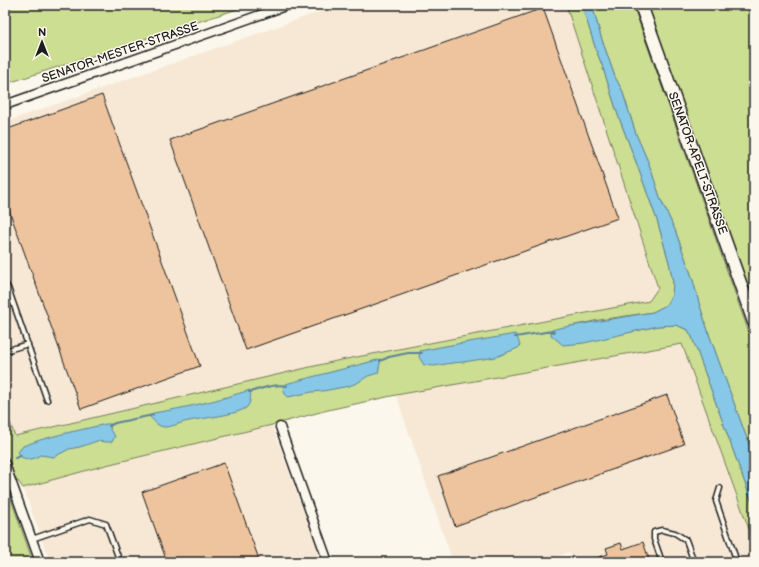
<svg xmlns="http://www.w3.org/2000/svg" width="759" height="567" viewBox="0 0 759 567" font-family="'Balsamiq Sans',sans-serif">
  <rect width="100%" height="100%" fill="#fbf7ec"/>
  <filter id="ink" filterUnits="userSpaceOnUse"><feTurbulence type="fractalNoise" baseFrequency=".025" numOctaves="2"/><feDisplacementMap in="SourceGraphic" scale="8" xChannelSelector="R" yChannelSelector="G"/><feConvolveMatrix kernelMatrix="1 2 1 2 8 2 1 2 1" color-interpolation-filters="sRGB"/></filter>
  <g filter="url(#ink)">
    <path fill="#f7e8d5" d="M339,5H566L658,289L649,301L336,361L14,436L5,409V122Z
      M683,344L754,543V562H573L569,552L542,562H453L396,395Z
      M272,425L322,562H50L23,488L106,465Z"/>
    <path fill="#ccde92" stroke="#747d57" d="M5,5H250L5,84Z
      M566,5H582L596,50L602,65L618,115L636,162L657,220L669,262L673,282V291L672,295L666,305L653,312L599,320L571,326L617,335L658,326L676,325L688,330L692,337L754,508V543L682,344L396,395L328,410L272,425L106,465L23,488L18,481L16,482L5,450V409L15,436L336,361L649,301L658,288Z
      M592,5H633L754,347V458L710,337L699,303L692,277L675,230L661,200L649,164L636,134L622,90L615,77L601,37Z
      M647,5H754V302Z
      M5,482L33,562H5Z"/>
    <path fill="#87c8e8" stroke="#5c8396" d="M582,5H592L601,37L615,77L622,90L636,134L649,164L661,200L675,230L692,277L699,303L710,337L754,458V508L692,337L688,330L676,325L658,326L584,343L563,345L551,335L552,330L559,328L653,312L666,305L672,295L673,282L669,262L657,220L636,162L618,115L602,65L596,50Z
      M515,334L518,339L520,346L518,348L496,357L463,362L452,363L434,366L424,365L419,357L420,351C452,344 484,340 515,334Z
      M381,359L378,373L368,376L357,383L349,386L323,391L312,392L288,397L285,394L283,388L286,384L289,383Z
      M250,390C251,395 251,403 247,407C238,415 202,418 189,421C182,422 172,427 165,427C158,427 154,421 150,417L153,413C186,408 219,400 250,390Z
      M106,424H111L110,430L115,436L112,442H107L97,441L80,447L69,449L54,457L40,455C34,460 28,460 21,457L18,452L23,446L40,440L62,434Z"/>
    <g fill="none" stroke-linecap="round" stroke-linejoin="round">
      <path stroke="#5c8396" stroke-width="2" d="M515,337L552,331L554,332
        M380,361L389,357L408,353H422
        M249,392C262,389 274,383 287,386
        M109,426L115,423L153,415
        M15,458L21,455"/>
    </g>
    <path fill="#eec49e" stroke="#1c1c1c" d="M543,8L618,218L246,350L170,140Z
      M102,95L200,366L81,409L5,199V130Z
      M667,395L684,444L455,526L438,476Z
      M224,463L260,562H167L142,492Z
      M643,542L650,562H588V561L608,554L606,548L621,543L623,549Z"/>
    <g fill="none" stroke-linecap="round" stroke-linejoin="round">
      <defs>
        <path id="lane" d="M5,283L8,288L47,400
          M5,351L28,344
          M720,488L716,501L737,562
          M32,539L90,519L106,524L120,562
          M662,562L654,539V532L662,530L675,533L686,540L694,562"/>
        <path id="street" d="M5,105L288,5
          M280,427L328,562
          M5,464L40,562"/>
        <path id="secondary" d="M641,5L754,322"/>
      </defs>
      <use href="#lane" stroke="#1c1c1c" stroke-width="7"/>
      <use href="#street" stroke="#1c1c1c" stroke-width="11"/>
      <use href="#secondary" stroke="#1c1c1c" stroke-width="15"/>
      <use href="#lane" stroke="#fbf7ec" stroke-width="4"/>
      <use href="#street" stroke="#fbf7ec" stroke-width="8"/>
      <use href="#secondary" stroke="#fbf7ec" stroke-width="12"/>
    </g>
  </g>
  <g text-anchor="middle" stroke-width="3" stroke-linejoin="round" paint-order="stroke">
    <g font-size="12" fill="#1c1c1c" stroke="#fbf7ec">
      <text transform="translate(120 52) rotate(-19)" y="4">SENATOR-MESTER-STRASSE</text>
      <text transform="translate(698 163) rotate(70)" y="4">SENATOR-APELT-STRASSE</text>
    </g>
  </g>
  <rect width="759" height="567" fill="none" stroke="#fbf7ec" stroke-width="20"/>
  <rect x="10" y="10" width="739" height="547" fill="none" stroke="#1c1c1c" stroke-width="1.5" filter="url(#ink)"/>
  <g transform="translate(42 42)" stroke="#fbf7ec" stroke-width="3" paint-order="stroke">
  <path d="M0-3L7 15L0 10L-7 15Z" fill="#1c1c1c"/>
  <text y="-6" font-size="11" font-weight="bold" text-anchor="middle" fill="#1c1c1c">N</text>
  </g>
</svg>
